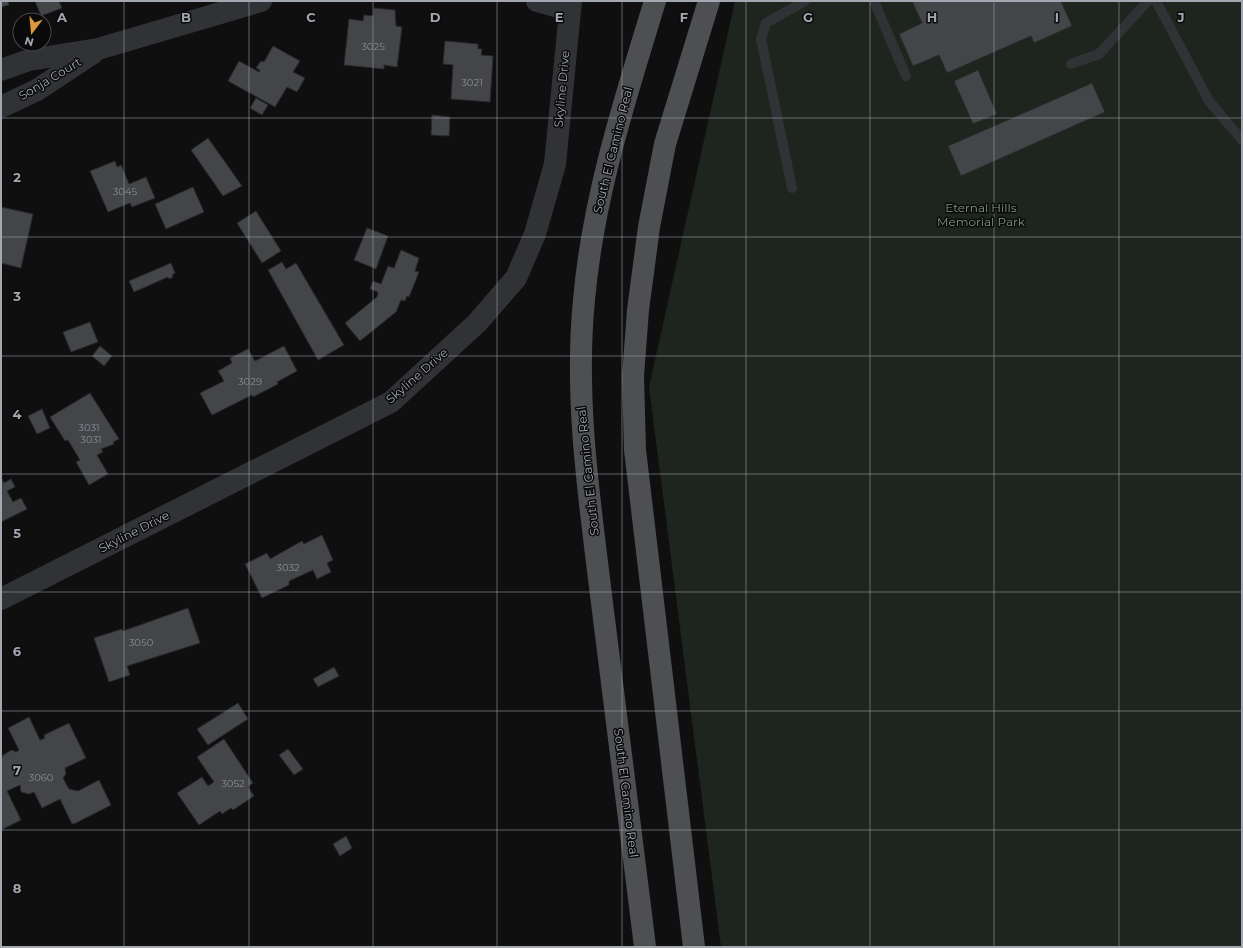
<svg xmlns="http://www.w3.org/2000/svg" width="1243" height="948" viewBox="0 0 1243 948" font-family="Montserrat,sans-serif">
  <rect width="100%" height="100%" fill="#0f0f10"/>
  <path fill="#1e241e" d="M735,1H1242V947H721L649,387Z"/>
  <path fill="#434548" stroke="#292a2c" d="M1,1H8L9,5L1,7Z
    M35,1H59L62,8L41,16Z
    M912,1H1061L1072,26L1034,43L1031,36L947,73L939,55L913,66L899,34L922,23Z
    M374,8L395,10L396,26L402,27L397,67L384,65V69L344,65L349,19L363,21L364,15L373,16Z
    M445,41L478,44V49H482L481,55L493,56L490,102L451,99L453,65L443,64Z
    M273,46L300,61L293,72L305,78L297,92L287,87L275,107L228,81L239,61L259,72L260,70L256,68L261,61L264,62Z
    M978,70L997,114L973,124L954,81Z
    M1092,83L1105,112L961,176L948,146Z
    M256,98L268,105L262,115L250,108Z
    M432,115L450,117L449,136L431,135Z
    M208,138L242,186L223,196L191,150Z
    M115,161L117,167L121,165L129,184L146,177L155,198L132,207L130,203L108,212L90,171Z
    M193,187L204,212L166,229L155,204Z
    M1,207L33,214L21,268L1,263Z
    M256,211L281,251L262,263L237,223Z
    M367,228L388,236L376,269L354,260Z
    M401,250L419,258L415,271L419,272L409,297L407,296L405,301L401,300L396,312L360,341L345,323L377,297L378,292L370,289L373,281L381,284L388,266L394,268Z
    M282,262L286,269L296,263L344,345L318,360L268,270Z
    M171,263L175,273L172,275L173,277L169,279L168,277L134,292L129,281Z
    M90,322L98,342L71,352L63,332Z
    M100,346L112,356L104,366L92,356Z
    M284,346L297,371L277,382L278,384L253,397L252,395L212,415L200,393L224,381L218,371L232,363L230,358L248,349L255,361Z
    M90,393L119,439L113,442L114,444L101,449L103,452L97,455L108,474L89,485L76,462L80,460L68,440L65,441L50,417Z
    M42,409L50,428L37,434L28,416Z
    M2,479L4,483L11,479L15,487L7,491L13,502L21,498L27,509L1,522Z
    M322,535L333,560L327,563L331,572L317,579L313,570L289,581V585L262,598L245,564L267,553L270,559L302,541L304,544Z
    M188,608L200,643L127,666L130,675L109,682L94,638L122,629L123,631Z
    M334,667L339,676L318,687L313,679Z
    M238,703L248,719L208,745L197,729Z
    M29,717L40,740L45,738L44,735L69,723L86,758L65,768L66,774L63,778L69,789L78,791L99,780L111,805L76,823L72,824L60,799L42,808L34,792L29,794L21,792L20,785L7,791L21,820L1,830V760L3,755L12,750L16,752L19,750L8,728Z
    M224,739L253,783L248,787L254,796L233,810L231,808L222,814L220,811L199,825L177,793L202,777L208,786L214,782L197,757Z
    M288,749L303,769L294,775L279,755Z
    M346,836L352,848L340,856L333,844Z"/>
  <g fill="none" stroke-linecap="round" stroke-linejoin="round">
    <path stroke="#313235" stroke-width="10" d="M874,1L906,76
      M1156,1L1209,101L1242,140
      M1071,64L1099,54L1148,1
      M792,188L761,39L766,23L805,1"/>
    <path stroke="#313235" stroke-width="22" d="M537,1L569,10
      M1,70L29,60L98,49L261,1
      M1,107L37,90L93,53
      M1,599L391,402L477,323L516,278L535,234L555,164L571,1"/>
    <path stroke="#4d4f53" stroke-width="22" d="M645,947C631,832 616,717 602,603C590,503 574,401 584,300C593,197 625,99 655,1
      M694,947L635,450L633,376L638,310L649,227L665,144L709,1"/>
  </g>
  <path fill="none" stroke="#a2a7b0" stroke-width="1" stroke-opacity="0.55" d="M124,1V947M249,1V947M373,1V947M497,1V947M622,1V947M746,1V947M870,1V947M994,1V947M1119,1V947M1,118H1242M1,237H1242M1,356H1242M1,474H1242M1,592H1242M1,711H1242M1,830H1242"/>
  <g text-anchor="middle" stroke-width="3" stroke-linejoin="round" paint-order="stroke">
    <g font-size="10" fill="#8a8e96">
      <text x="373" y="50">3025</text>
      <text x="472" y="86">3021</text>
      <text x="125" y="195">3045</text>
      <text x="250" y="385">3029</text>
      <text x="89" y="431">3031</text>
      <text x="91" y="443">3031</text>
      <text x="288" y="571">3032</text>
      <text x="141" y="646">3050</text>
      <text x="41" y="781">3060</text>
      <text x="233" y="787">3052</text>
    </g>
    <g font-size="12" fill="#a2a7b0" stroke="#0a0a0b">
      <text transform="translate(50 79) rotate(-31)" y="4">Sonja Court</text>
      <text transform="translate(562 89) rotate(-85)" y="4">Skyline Drive</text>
      <text transform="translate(613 150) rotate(-76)" y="4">South El Camino Real</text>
      <text transform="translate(417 376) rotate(-41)" y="4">Skyline Drive</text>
      <text transform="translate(588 471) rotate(-96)" y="4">South El Camino Real</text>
      <text transform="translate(134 532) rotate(-27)" y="4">Skyline Drive</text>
      <text transform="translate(626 793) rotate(83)" y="4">South El Camino Real</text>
    </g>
    <g font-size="12" fill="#7b997b" stroke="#0a0a0b">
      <text x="981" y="212">Eternal Hills<tspan x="981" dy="14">Memorial Park</tspan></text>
    </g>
  </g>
  <g font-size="13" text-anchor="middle" font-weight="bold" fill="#a2a7b0" stroke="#0a0a0b" stroke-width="3" stroke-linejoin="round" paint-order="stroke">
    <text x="62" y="22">A</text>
    <text x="186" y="22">B</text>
    <text x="311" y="22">C</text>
    <text x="435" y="22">D</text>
    <text x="559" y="22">E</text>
    <text x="684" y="22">F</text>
    <text x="808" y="22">G</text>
    <text x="932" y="22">H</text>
    <text x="1057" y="22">I</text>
    <text x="1181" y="22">J</text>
    <text x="17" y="182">2</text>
    <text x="17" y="301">3</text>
    <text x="17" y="419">4</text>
    <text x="17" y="538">5</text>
    <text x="17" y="656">6</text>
    <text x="17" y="775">7</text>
    <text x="17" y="893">8</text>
  </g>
  <rect width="1243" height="948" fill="none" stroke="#a2a7b0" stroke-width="4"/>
  <g transform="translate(32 32) rotate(196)"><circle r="19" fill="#0a0a0b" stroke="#47494d"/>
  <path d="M0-3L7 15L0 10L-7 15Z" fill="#dc993c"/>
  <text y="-6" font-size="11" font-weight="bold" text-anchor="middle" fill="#a2a7b0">N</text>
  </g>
</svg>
